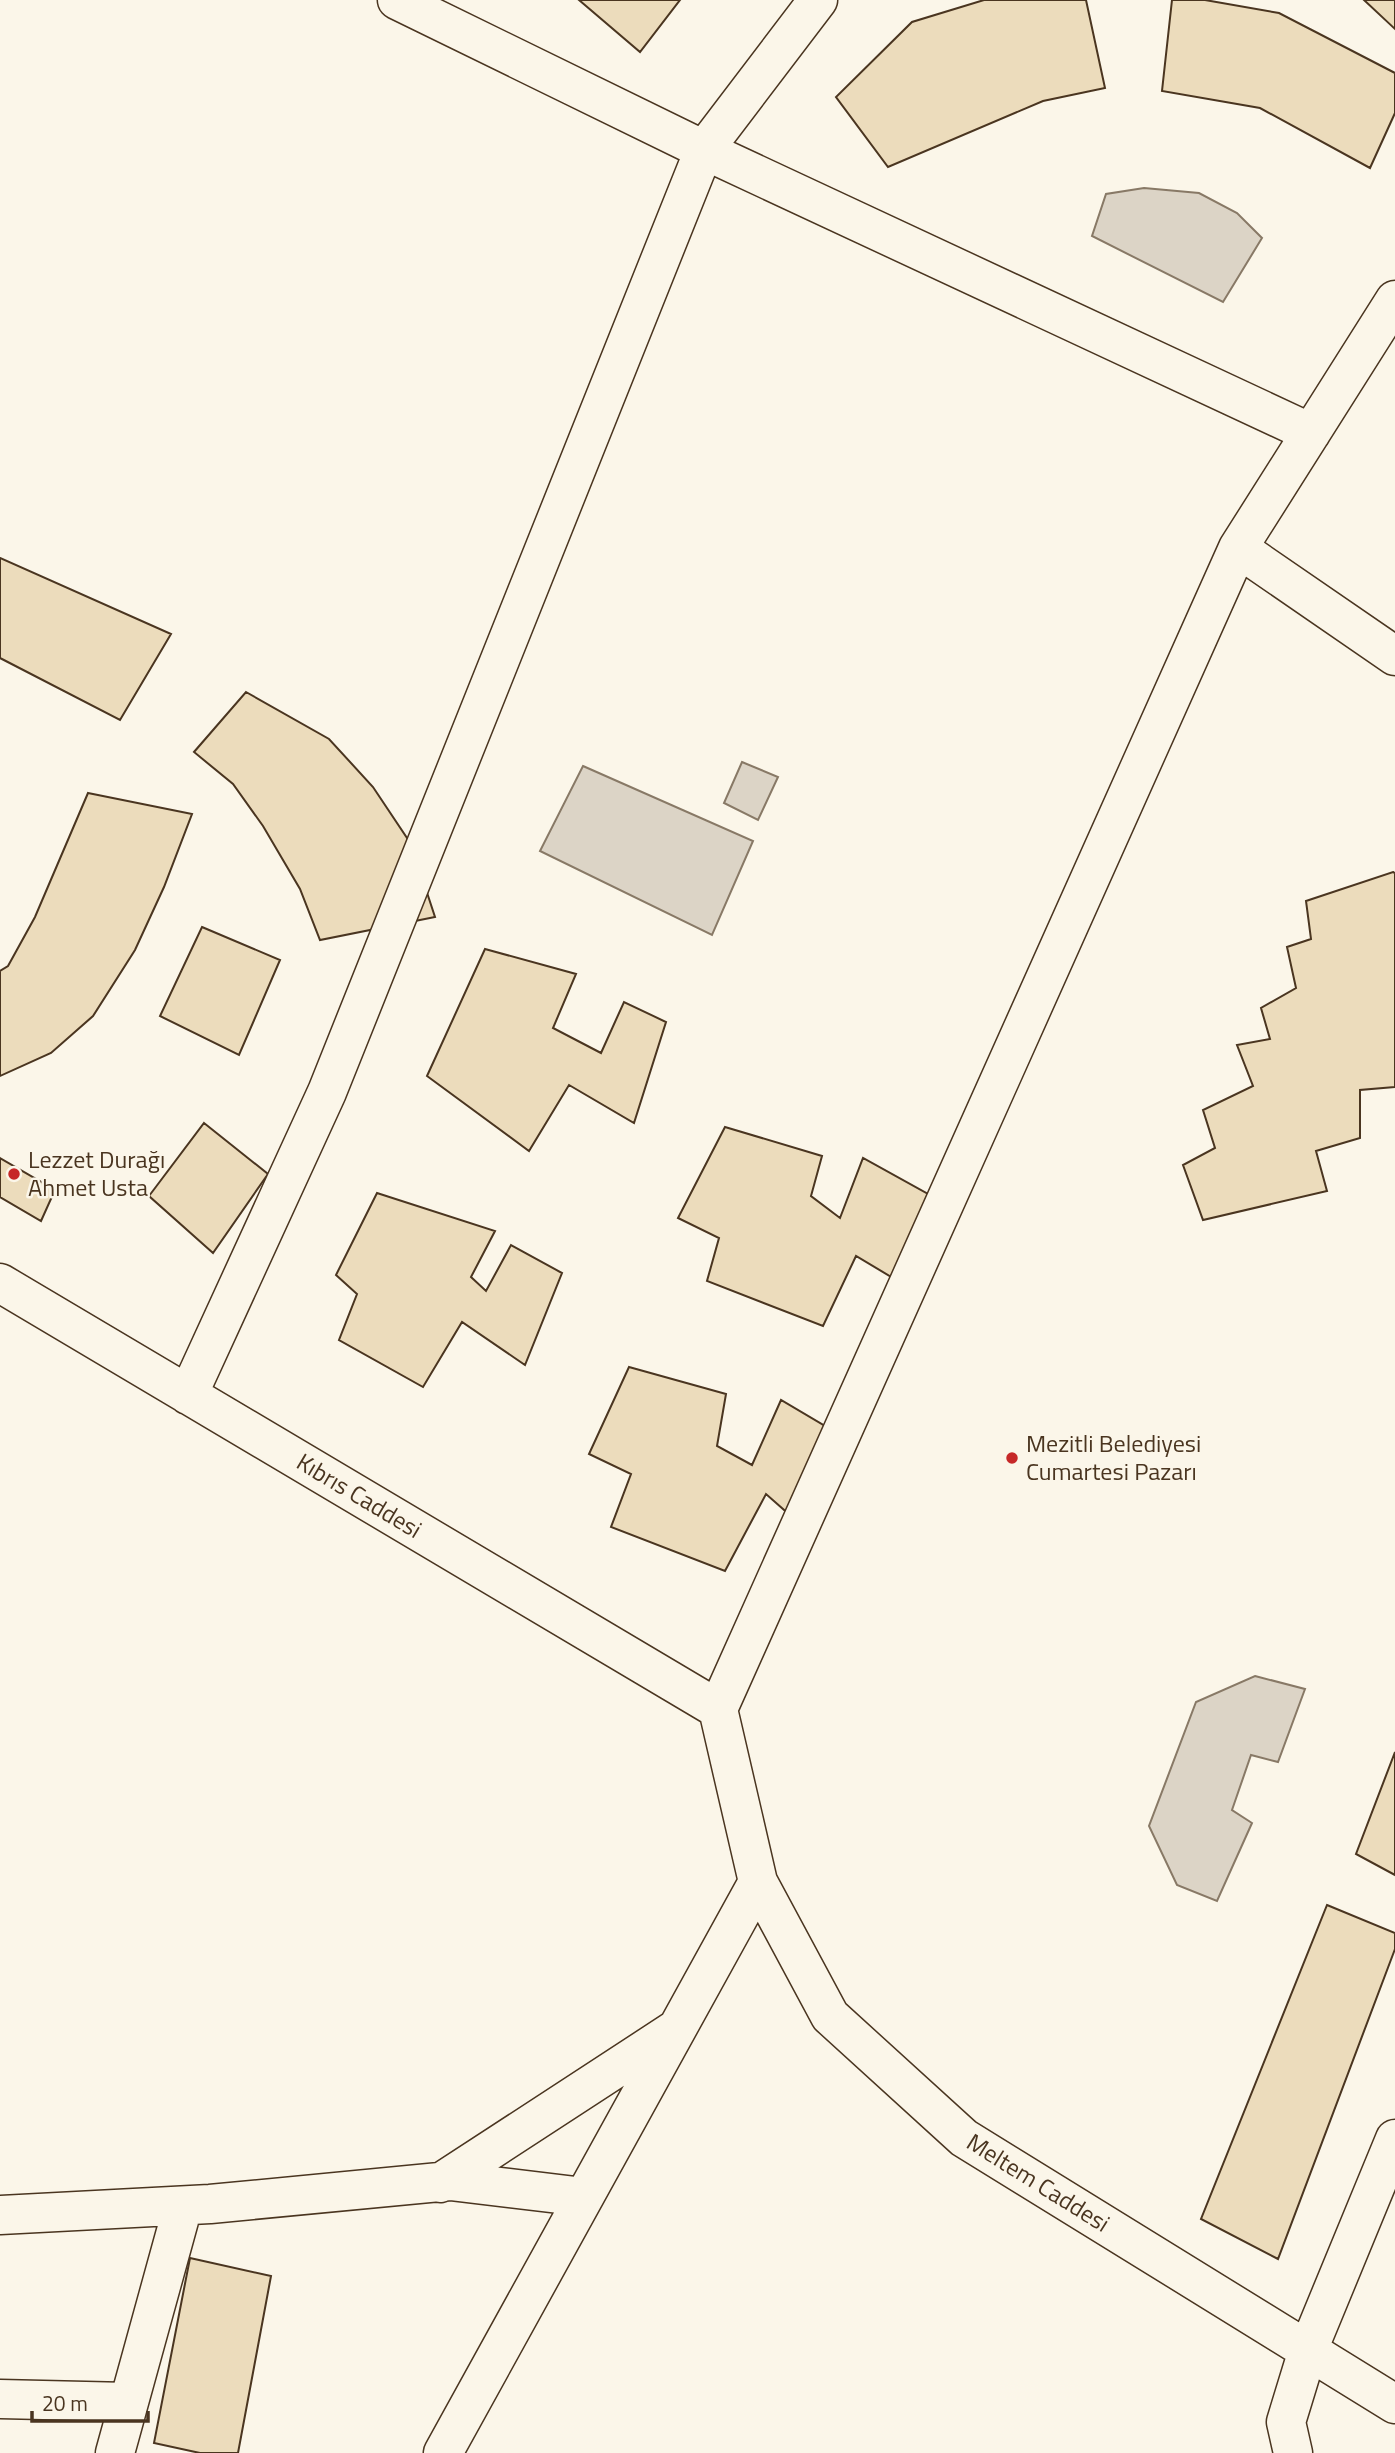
<svg xmlns="http://www.w3.org/2000/svg" width="1395" height="2453" viewBox="0 0 1395 2453" font-family="'Titillium Web',sans-serif">
  <rect width="100%" height="100%" fill="#fbf6e9"/>
  <path fill="#dcd4c6" stroke="#887966" stroke-width="2" d="M1144,188L1199,193L1237,213L1262,238L1223,302L1092,236L1106,194Z
    M742,762L778,777L758,820L724,803Z
    M583,766L753,841L712,935L540,851Z
    M1255,1676L1305,1689L1278,1762L1251,1755L1232,1810L1252,1823L1217,1901L1177,1885L1149,1826L1196,1702Z"/>
  <path fill="#ecdcbc" stroke="#4a3520" stroke-width="2" d="M579,0H680L640,52Z
    M984,0H1086L1105,88L1043,101L888,167L836,97L912,22Z
    M1172,0H1205L1279,13L1395,73V113L1370,168L1260,108L1162,91Z
    M1364,0H1395V29Z
    M0,558L171,634L120,720L0,658Z
    M246,692L329,739L373,787L411,844L435,917L320,940L300,889L263,826L233,784L194,752Z
    M88,793L192,814L164,887L135,950L93,1016L51,1053L0,1076V971L8,966L35,917Z
    M1393,872L1395,873V1087L1360,1090V1138L1316,1151L1327,1191L1203,1220L1183,1165L1215,1148L1203,1110L1253,1086L1237,1045L1270,1039L1261,1008L1296,988L1287,947L1311,939L1306,901Z
    M202,927L280,960L239,1055L160,1016Z
    M485,949L576,974L553,1028L601,1053L624,1002L666,1022L634,1123L569,1085L529,1151L427,1076Z
    M204,1123L268,1174L213,1253L149,1196Z
    M725,1127L822,1156L811,1196L840,1218L863,1158L928,1194L893,1278L856,1256L823,1326L707,1281L719,1238L678,1218Z
    M0,1158L55,1190L41,1221L0,1197Z
    M377,1193L495,1231L471,1277L486,1291L511,1245L562,1273L525,1365L462,1322L423,1387L339,1340L357,1294L336,1275Z
    M629,1367L726,1394L717,1446L752,1465L781,1400L830,1429L791,1516L766,1494L725,1571L611,1527L631,1474L589,1454Z
    M1395,1752V1875L1356,1854Z
    M1327,1905L1395,1933V1949L1278,2259L1201,2219Z
    M190,2258L271,2276L238,2453H200L154,2443Z"/>
  <g fill="none" stroke-linecap="round" stroke-linejoin="round">
    <defs>
      <path id="minor" d="M397,0L704,150L1311,433
        M1395,300L1238,548L718,1709L758,1882L830,2016L964,2138L1395,2404
        M1238,548L1395,656
        M0,1283L718,1709
        M188,1395L327,1092L704,150L818,0
        M440,2183L673,2031
        M0,2215L210,2204L450,2181L584,2197
        M0,2399L128,2402
        M115,2453L183,2206
        M443,2453L758,1882
        M1293,2453L1286,2422L1308,2350L1395,2139"/>
    </defs>
    <use href="#minor" stroke="#4a3520" stroke-width="41"/>
    <use href="#minor" stroke="#fbf6e9" stroke-width="38"/>
  </g>
  <g fill="#c62828" stroke="#fbf6e9" stroke-width="2.5">
    <circle cx="14" cy="1174" r="7"/>
    <circle cx="1012" cy="1458" r="7"/>
  </g>
  <g text-anchor="middle" stroke-width="5" stroke-linejoin="round" paint-order="stroke">
    <g font-size="24" fill="#4a3520" stroke="#fbf6e9" text-anchor="start">
      <text x="28" y="1168">Lezzet Durağı<tspan x="28" dy="28">Ahmet Usta</tspan></text>
      <text x="1026" y="1452">Mezitli Belediyesi<tspan x="1026" dy="28">Cumartesi Pazarı</tspan></text>
    </g>
    <g font-size="24" fill="#4a3520" stroke="#fbf6e9">
      <text transform="translate(359 1496) rotate(31)" y="8">Kıbrıs Caddesi</text>
      <text transform="translate(1038 2183) rotate(32)" y="8">Meltem Caddesi</text>
    </g>
  </g>
  <path d="M32 2411v10h116v-10" fill="none" stroke="#4a3520" stroke-width="3.5"/>
  <text x="42" y="2411" font-size="21" fill="#4a3520" stroke="#fbf6e9" stroke-width="5" paint-order="stroke">20 m</text>
</svg>
